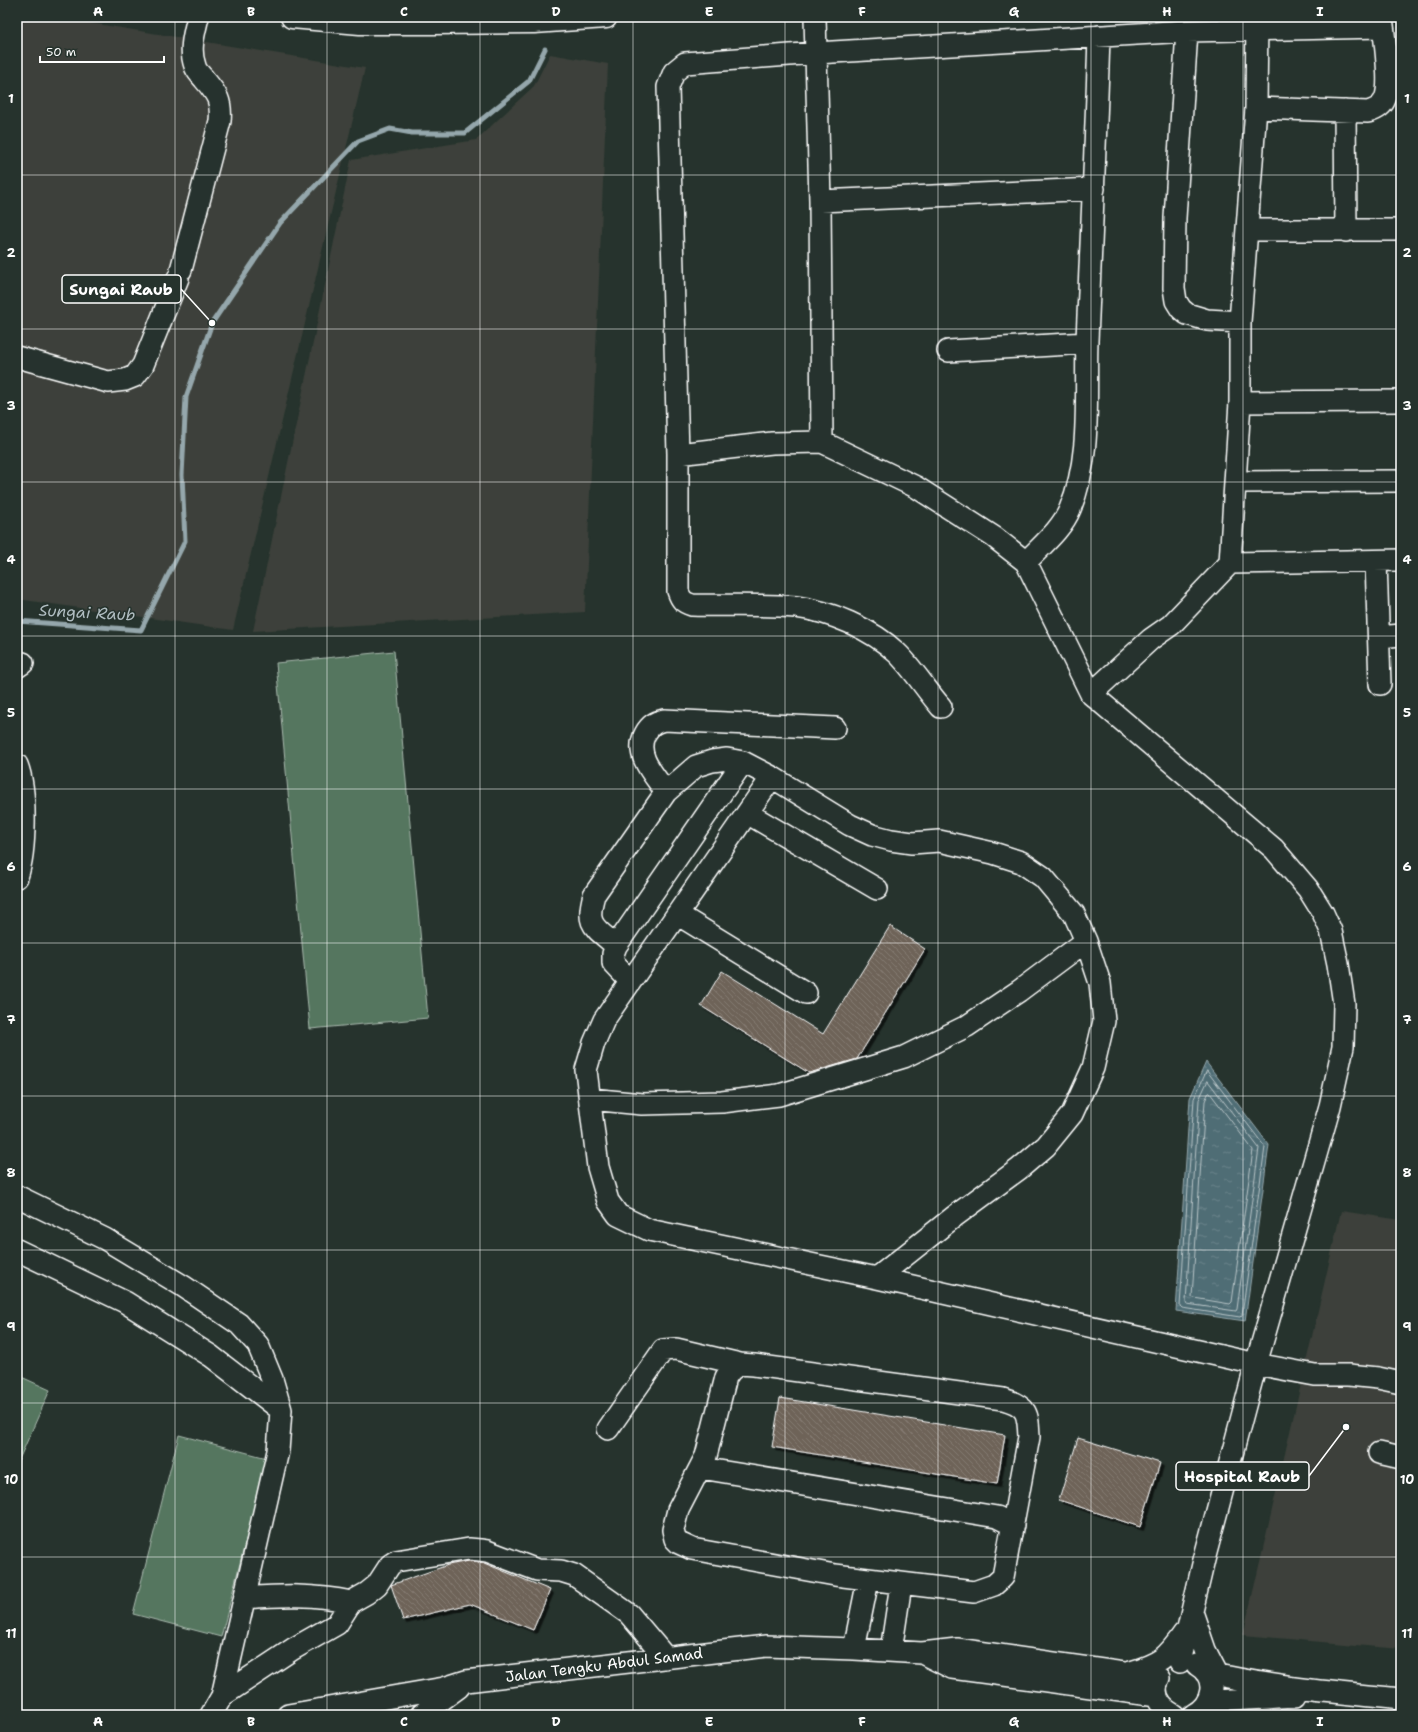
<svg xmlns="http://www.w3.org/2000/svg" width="1418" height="1732" viewBox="0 0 1418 1732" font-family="'Shantell Sans',sans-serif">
  <defs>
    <pattern id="water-ripples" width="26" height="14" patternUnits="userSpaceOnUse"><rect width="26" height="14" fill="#4f6d75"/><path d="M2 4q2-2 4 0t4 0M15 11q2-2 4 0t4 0" fill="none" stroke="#69838a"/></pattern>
    <pattern id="building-back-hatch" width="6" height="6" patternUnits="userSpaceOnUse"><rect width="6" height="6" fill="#6e6358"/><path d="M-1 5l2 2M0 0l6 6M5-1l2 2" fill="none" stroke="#847a71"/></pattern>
    <filter id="shadow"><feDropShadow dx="3.5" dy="3.5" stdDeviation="0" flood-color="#0009"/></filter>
  </defs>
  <rect width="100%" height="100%" fill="#26332d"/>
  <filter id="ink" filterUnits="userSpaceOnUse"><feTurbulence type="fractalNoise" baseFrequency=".025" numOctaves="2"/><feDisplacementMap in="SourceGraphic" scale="8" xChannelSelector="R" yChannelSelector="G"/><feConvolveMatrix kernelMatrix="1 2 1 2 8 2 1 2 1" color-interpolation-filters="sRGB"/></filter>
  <g filter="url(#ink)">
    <path fill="#3c413a" d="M17,17H55L365,68L233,630L17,599Z
      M550,54L608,64L585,612L253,631L351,160L476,140L534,86Z
      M1341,1211L1401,1220V1649L1243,1635Z"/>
    <path fill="#55765f" stroke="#aabaaf" d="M394,651L428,1018L310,1029L276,663Z
      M17,1375L50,1390L17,1464Z
      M179,1435L267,1458L221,1637L133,1614Z"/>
    <path fill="url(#water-ripples)" stroke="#95a7ac" d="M1206,1062L1269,1145L1245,1321L1176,1311L1190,1098Z"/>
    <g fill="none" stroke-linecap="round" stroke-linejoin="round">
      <path stroke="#b9c5c8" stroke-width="1" d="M1207,1071L1265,1147L1242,1315L1240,1317L1182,1308L1180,1306L1194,1099Z
        M1208,1081L1259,1148L1237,1309L1236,1311L1187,1304L1186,1302L1199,1100Z
        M1210,1093L1253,1150L1232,1302L1230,1304L1194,1298L1192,1297L1205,1101L1208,1094Z"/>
      <path stroke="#95a7ac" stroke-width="5" d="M17,621L141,630L185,541L182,475L186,397L212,323L280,223L358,141L390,129L412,133H465L529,81L545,49"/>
    </g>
    <path fill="url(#building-back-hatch)" stroke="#fff" filter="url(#shadow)" d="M890,926L925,949L857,1059L809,1073L701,1006L722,971L823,1034Z
      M780,1398L1005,1435L997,1484L772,1447Z
      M1078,1438L1160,1463L1140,1527L1059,1500Z
      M469,1561L484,1563L550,1590L533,1630L470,1604L403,1620L391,1585L448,1565Z"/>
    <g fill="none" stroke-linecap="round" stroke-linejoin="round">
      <defs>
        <path id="minor" d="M815,17L820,201L822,442
          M1187,31L1175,218L1174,288L1176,301L1181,309L1187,314L1207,320L1240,322
          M1256,108L1368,112C1375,110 1382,107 1385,99C1392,83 1384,36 1382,17
          M1345,111L1346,231
          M820,201L1094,189
          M1248,230H1401
          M181,270L220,121C222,101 217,94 204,79C201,75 196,71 195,66C189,50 194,34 198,17
          M948,351L1087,343
          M17,357L108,382L125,380L135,376L143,365L178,278
          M1240,402L1401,401
          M678,454L772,443L822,442L916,487L994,537L1026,562L1091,694L1274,849L1308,889L1323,913L1331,931L1338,964L1344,1004L1343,1047L1330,1106L1256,1364L1204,1560L1180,1662
          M1235,482L1401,481
          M1376,561L1380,684
          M1026,562C1041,546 1062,529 1070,509C1092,456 1085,397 1087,341C1091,239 1096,138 1099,36
          M1230,563L1401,560
          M1379,637L1401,635
          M17,667L23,663
          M1091,694L1151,639L1171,625L1230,563L1240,402V322L1256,108L1257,17
          M941,707C927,691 911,666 897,653C872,629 829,611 796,607C763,604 726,606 692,605C683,602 681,600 678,591V454L668,87L674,72L685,63L816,53L1187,31L1383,27
          M17,765C27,790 26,851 17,877
          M772,777L604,1020L594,1043L586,1070L598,1167L608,1201L618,1215L649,1230L877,1278L1256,1364L1315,1375H1349L1378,1378L1401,1383
          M666,792C654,775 634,755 645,734C650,725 655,722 664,720L835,728
          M747,813L877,889
          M677,914L806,993
          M616,946C595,927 585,926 594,895L666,792L696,766L712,761L727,759L743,762L772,777L850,825L872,835L891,840L912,843L939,841L993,853L1021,862L1043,877L1074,914L1086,941L1100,983L1104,1021L1093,1068L1072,1114L1046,1146L1019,1169L955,1216L877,1278
          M630,981L613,963V954L616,946L743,762
          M590,1099L642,1104L722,1102L779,1095L904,1057L967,1026L1019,991L1086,941
          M17,1196L105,1239L183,1286L239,1324L258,1345L272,1379L281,1410L278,1451L222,1696L211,1715
          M17,1250L125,1302L211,1356L281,1410
          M740,1364L754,1365L1003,1399C1028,1406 1028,1414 1029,1437L1003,1577L994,1585L974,1592L835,1575L692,1549L679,1543L675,1539L673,1530L678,1510L706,1456L726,1377L731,1370Z
          M608,1429L663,1350L676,1349L740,1364
          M1379,1453L1401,1458
          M701,1468L997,1517L1013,1525
          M245,1598C281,1595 315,1594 351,1602
          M1192,1612L1205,1650L1218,1675
          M854,1649L868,1580
          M891,1651L901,1584
          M922,1653L952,1668L1157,1696
          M1131,1672C1160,1663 1166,1659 1184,1633
          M1205,1672C1269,1687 1336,1693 1401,1699
          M1157,1684C1153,1698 1163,1709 1174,1715
          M222,1696L293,1649L337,1624L351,1602L367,1593L377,1585L390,1565L396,1561L469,1549L480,1550L487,1551L537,1570L561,1571L574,1575L629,1614L666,1658
          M1206,1705L1216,1701L1295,1696
          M288,1715L444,1688L466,1681L766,1646L854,1649L922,1653L957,1649L1159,1678
          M421,1715L459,1687
          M1193,1715C1213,1704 1219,1678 1197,1665"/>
        <path id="major" d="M292,17L360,23H432L534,22L606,17"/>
      </defs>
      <use href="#minor" stroke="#fff" stroke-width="24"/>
      <use href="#major" stroke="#fff" stroke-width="25"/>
      <use href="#minor" stroke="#26332d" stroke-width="21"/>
      <use href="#major" stroke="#26332d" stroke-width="22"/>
    </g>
  </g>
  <path fill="none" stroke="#fff" stroke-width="1" stroke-opacity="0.55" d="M175,17V1715M327,17V1715M480,17V1715M633,17V1715M785,17V1715M938,17V1715M1091,17V1715M1243,17V1715M17,175H1401M17,329H1401M17,482H1401M17,636H1401M17,789H1401M17,943H1401M17,1096H1401M17,1250H1401M17,1403H1401M17,1557H1401"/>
  <g text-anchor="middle" stroke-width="3" stroke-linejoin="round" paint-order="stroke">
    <g font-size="15" fill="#fff" stroke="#26332d">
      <text transform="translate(604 1665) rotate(-7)" y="5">Jalan Tengku Abdul Samad</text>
    </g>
    <g font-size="16" font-style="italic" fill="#b0bdc1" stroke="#26332d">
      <text transform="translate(87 612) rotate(3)" y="6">Sungai Raub</text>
    </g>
  </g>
  <path fill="none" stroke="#fff" stroke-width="1.5" d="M212 323L181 289M1346 1427L1309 1476"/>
  <g fill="#fff" stroke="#26332d" stroke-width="1.5">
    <circle cx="212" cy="323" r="4"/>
    <circle cx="1346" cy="1427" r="4"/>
  </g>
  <g fill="#26332d" stroke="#fff" stroke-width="1.5">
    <rect x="62" y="275" width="119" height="28" rx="4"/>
    <rect x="1176" y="1462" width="133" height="28" rx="4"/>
  </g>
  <g font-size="16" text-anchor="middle" font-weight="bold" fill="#fff">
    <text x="121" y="295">Sungai Raub</text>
    <text x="1242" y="1482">Hospital Raub</text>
  </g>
  <rect width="1418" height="1732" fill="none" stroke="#26332d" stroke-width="44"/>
  <path d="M40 56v6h124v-6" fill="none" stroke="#ffffff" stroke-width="2"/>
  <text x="46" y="56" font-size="12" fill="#ffffff" stroke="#26332d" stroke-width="3" paint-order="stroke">50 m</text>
  <rect x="22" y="22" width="1374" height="1688" fill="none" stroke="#fff" stroke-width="1.5"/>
  <g font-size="13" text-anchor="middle" font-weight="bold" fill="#fff">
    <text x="98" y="16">A</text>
    <text x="251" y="16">B</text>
    <text x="404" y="16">C</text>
    <text x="556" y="16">D</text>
    <text x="709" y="16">E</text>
    <text x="862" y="16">F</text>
    <text x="1014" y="16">G</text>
    <text x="1167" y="16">H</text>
    <text x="1320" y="16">I</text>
    <text x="11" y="103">1</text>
    <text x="1407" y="103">1</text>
    <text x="11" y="257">2</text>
    <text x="1407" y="257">2</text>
    <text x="11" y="410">3</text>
    <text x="1407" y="410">3</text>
    <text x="11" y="564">4</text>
    <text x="1407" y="564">4</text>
    <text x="11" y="717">5</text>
    <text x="1407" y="717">5</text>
    <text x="11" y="871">6</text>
    <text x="1407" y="871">6</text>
    <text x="11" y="1024">7</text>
    <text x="1407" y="1024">7</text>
    <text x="11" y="1177">8</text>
    <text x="1407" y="1177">8</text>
    <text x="11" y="1331">9</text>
    <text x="1407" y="1331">9</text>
    <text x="11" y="1484">10</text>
    <text x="1407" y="1484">10</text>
    <text x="11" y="1638">11</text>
    <text x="1407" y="1638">11</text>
    <text x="98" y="1726">A</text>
    <text x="251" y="1726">B</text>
    <text x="404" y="1726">C</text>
    <text x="556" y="1726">D</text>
    <text x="709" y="1726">E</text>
    <text x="862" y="1726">F</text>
    <text x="1014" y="1726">G</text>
    <text x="1167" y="1726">H</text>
    <text x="1320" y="1726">I</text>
  </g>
</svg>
